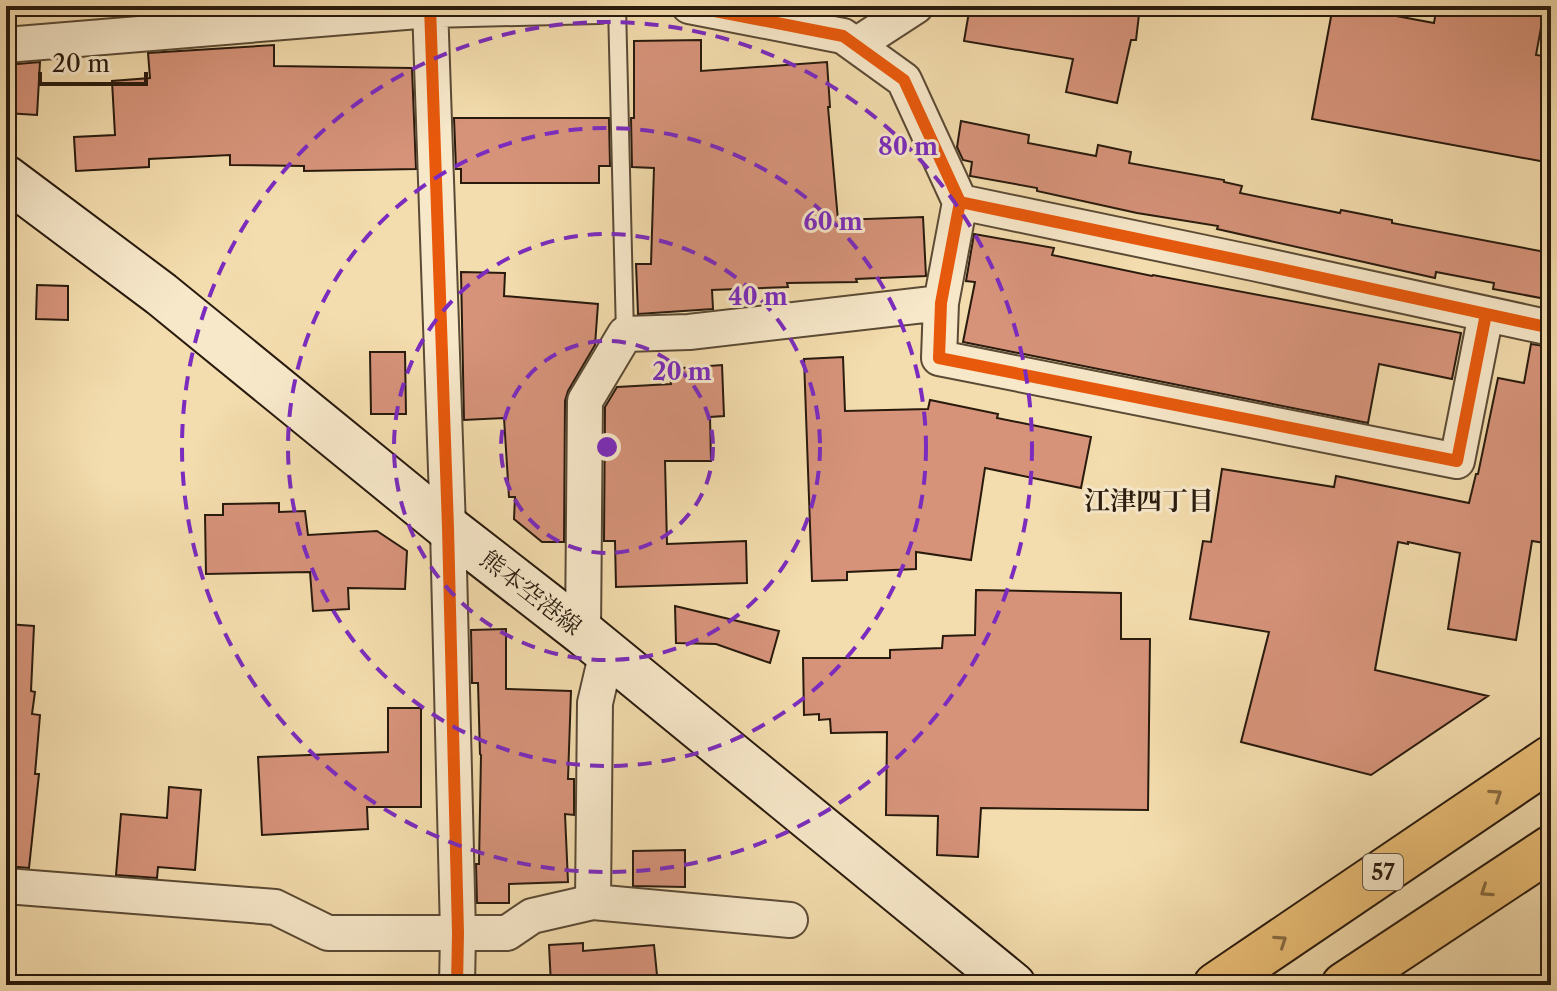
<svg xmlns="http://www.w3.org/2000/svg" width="1557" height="991" viewBox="0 0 1557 991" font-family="'Libre Caslon Text','Noto Serif JP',serif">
  <rect width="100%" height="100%" fill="#f3dcad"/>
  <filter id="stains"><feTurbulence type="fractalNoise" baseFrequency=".0025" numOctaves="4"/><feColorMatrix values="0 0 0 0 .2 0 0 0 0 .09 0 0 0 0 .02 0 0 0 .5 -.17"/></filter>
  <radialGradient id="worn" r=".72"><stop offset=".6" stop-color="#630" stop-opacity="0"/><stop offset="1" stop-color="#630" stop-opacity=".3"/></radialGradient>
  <path fill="#d6937a" stroke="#281a0d" stroke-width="2" d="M970,6H1021L1054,11V6H1140L1136,40H1131L1117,103L1066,92L1073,59L964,41Z
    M1333,6H1343L1434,23L1437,6H1545L1536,55L1551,57V163L1312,119Z
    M701,40V71L827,62L830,107H828L838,220L923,217L926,276L856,279L857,282L787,283L788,287L712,290L713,309L638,314L636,264H651L654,168L632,167L631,118H634V41Z
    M274,45V66L412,68L416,169L304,171V166L230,165V155L149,159V167L76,171L74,137L115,135L112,81L150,78L148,53Z
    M40,62L37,115L6,113V65Z
    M454,118H609L610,166H599V183H461V169H456Z
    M961,121L1029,135L1028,143L1096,156L1098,145L1131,152L1129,163L1224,180V182L1242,186L1240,193L1340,213L1341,210L1392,220V223L1551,253V300L1493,289L1494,283L1436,272L1435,278L1217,229L1218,226L1137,213L1037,191V188L970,176L972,162L963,160L957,147Z
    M974,234L1054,248L1052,255L1152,276L1153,275L1461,333L1452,379L1379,364L1368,423L963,342L975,282L966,281Z
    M461,272L505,273L504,296L598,304L595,345L568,391L565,401L564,542H542L514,519L515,497H509L504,418L464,420Z
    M37,285L68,286V320L36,319Z
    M1531,344L1551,347V544L1532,541L1516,640L1448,629L1460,553L1408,542V544L1398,542L1375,670L1488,696L1371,775L1241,742L1269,632L1190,619L1203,541L1211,542L1222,469L1334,487L1336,476L1469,503L1476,474H1478L1498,378L1524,383Z
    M370,352H405L406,414H371Z
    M843,357L845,411L928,409L930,400L998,414L997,418L1091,437L1081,488L985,468L971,560L916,552V569L847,572V580L812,581L804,359Z
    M722,365L724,416L710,417L711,461H665L667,544L746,541L747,583L616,587L615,541H604L605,407L617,387L671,384L669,369Z
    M279,503V512L305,511L308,535L377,531L407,551L405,589L348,588L349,609L313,611L310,572L206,574L205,515H223V504Z
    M976,590L1121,593V639H1150L1148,810L981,808L978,857L937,855L938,816L886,815L887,732L831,733L830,719L819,720V714L804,715L803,658H890V650L942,648L943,636L975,635Z
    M675,606L779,631L770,663L716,644L676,643Z
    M6,624L34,626L31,691L35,692L32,714L40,715L35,774H39L29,868L6,866Z
    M506,629V689L571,691L568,779H574V815L565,814L568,882L509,884V903H477L476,864H479L481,755L480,754L478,683H472L471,630Z
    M388,708H421V807H367L368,829L262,835L258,757L388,752Z
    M169,787L201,790L195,870L158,867L157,878L116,875L121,814L167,818Z
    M685,850V887L633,886V851Z
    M583,943V951L654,945L658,985H551L549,945Z"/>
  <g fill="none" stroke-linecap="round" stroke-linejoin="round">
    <defs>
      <path id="lane" d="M617,6L625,334"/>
      <path id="street" d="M430,6L448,528L458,933L457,985
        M689,6L843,36L904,80L960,202L1253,263L1551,328
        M6,45L430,10L599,6
        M856,45L916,6
        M960,202L941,303L939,358L1457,461L1486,314
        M583,633L585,401L625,334L689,332L941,303
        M6,886L275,907L328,933H507L532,916L593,902L790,920
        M593,902L595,703L607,652"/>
      <path id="secondary" d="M6,178L161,294L448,528L583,633L1013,985"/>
      <path id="highway" d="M1216,985L1551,758
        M1344,985L1551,848"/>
    </defs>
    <use href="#lane" stroke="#5b4a35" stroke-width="20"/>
    <use href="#street" stroke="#5b4a35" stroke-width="38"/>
    <use href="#secondary" stroke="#281a0d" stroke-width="48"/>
    <use href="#highway" stroke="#281a0d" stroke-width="48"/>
    <use href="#lane" stroke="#f7e8ca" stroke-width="16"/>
    <use href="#street" stroke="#f7e8ca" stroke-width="34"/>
    <use href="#secondary" stroke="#f7e8ca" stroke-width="44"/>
    <use href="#highway" stroke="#eabe76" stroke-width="44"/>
    <defs>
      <path id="cycleway" d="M430,6L448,528L458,933L457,985
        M689,6L843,36L904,80L960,202L1253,263L1551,328
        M960,202L941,303L939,358L1457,461L1486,314"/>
    </defs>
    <use href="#cycleway" stroke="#f7e8ca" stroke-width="17"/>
    <use href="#cycleway" stroke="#e8590c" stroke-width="12"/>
  </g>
  <defs><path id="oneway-chevron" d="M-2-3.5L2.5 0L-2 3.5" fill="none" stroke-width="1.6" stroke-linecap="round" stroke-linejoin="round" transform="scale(2)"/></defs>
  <g stroke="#896c42">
    <use href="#oneway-chevron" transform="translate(1496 795) rotate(-34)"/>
    <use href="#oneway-chevron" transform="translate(1486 891) rotate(146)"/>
    <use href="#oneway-chevron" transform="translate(1281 941) rotate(-34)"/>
  </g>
  <g fill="none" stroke="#7b2cbf" stroke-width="4" stroke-dasharray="14 10">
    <circle cx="607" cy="447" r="106"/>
    <circle cx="607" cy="447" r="213"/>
    <circle cx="607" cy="447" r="319"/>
    <circle cx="607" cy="447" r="425"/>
  </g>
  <g text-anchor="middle" stroke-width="6" stroke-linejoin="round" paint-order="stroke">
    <rect fill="#f7e8ca" stroke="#665846" stroke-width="2" x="1363" y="854" width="40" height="36" rx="6"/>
    <g font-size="22" font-weight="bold" fill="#281a0d">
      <text x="1383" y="880">57</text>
    </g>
    <g font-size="24" fill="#281a0d" stroke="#f7e8ca">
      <text transform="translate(531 593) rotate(38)" y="8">熊本空港線</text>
    </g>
    <g font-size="26" font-weight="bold" fill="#281a0d" stroke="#f7e8ca">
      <text x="1149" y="510">江津四丁目</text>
    </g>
  </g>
  <circle cx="607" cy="447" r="12" fill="#7b2cbf" stroke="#f7e8ca" stroke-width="4"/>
  <g font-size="24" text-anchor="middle" font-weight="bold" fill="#7b2cbf" stroke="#f7e8ca" stroke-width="6" stroke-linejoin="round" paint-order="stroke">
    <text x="908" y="155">80 m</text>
    <text x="833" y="230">60 m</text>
    <text x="758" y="305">40 m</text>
    <text x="682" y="380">20 m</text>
  </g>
  <rect width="1557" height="991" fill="none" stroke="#f3dcad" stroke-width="32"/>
  <rect x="8" y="8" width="1541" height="975" fill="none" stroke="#281a0d" stroke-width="4"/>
  <rect x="16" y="16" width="1525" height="959" fill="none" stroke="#281a0d" stroke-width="2"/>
  <path d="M40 72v12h106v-12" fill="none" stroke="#281a0d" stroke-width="4"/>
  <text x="52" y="72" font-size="24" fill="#281a0d" stroke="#f7e8ca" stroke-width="6" paint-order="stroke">20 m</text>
  <rect width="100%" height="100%" filter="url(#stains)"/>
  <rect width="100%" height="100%" fill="url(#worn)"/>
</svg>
